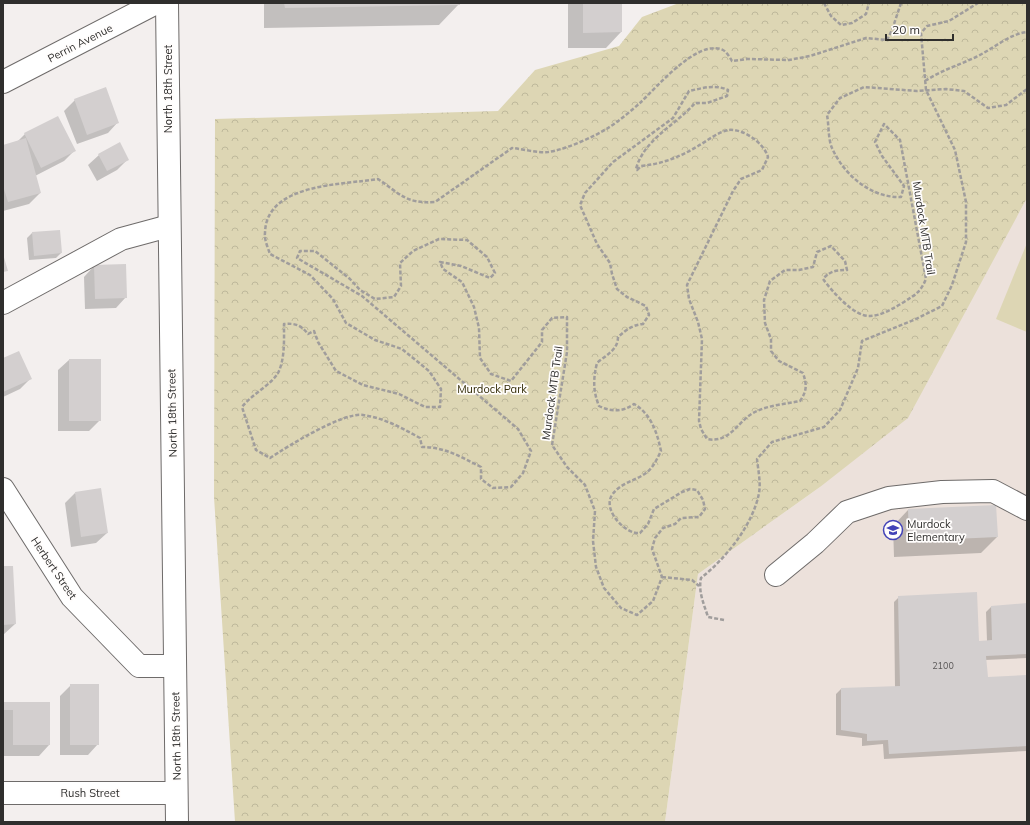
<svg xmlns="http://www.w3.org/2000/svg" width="1030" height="825" viewBox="0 0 1030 825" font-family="Mulish,sans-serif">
  <defs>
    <pattern id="park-crowns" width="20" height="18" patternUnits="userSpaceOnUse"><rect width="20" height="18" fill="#ddd6b4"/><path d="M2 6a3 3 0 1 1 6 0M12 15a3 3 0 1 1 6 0" fill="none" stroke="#beb89b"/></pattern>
  </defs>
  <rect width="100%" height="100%" fill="#f3efee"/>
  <path fill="#ece1db" d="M1027,198V822H665L698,574L820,487L1020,211Z"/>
  <path fill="#ddd6b4" d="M1027,243V332L996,319Z"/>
  <path fill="url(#park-crowns)" d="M679,3H1027V198L908,418L820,487L698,574L665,822H235L214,497L215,119L498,111L535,70L619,46L642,17Z"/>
  <path fill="#0003" d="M264,3H459V4L439,25L264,28Z
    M568,3H621V32L606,48H568Z
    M75,100L118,122L108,133L77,144L64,111Z
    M58,118L74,151L64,161L35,176L40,193L29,204L3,211V146L17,142L25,134Z
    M99,155L127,160L117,170L97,181L88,165Z
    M32,233L61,253L56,258L29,260L27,238Z
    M94,266L126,297L116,308L85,309L84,277Z
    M3,359L30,379L20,389L3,397Z
    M69,360H100V420L89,431H58V370Z
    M75,493L107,533L96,543L71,547L65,503Z
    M995,506L997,537L981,553L894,557L893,526L908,510Z
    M3,567L15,624L3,635Z
    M899,597L978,642L987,641L986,612L991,607L1027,604V658L985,660L987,679L1027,676V751L884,759L883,744L862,746V738L836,735V694L841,689L895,688L894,602Z
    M71,685L98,744L88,755H60V696Z
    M3,703H49V745L39,756H3Z"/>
  <path fill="#d3cfcf" d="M284,3H460V5L285,8Z
    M583,3H622V32L583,33Z
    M106,87L119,123L87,135L74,99Z
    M58,116L76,151L41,168L24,133Z
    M26,138L41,193L8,202L3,186V145Z
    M120,142L129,160L107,171L98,154Z
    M60,230L62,253L34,256L32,232Z
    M3,254L8,271L3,272Z
    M126,264L127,298L95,299L94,265Z
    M19,351L32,379L3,392V358Z
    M69,359H101V421H69Z
    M101,488L108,533L81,537L75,492Z
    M996,505L998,537L909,541L908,509Z
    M3,566H13L16,624L3,625Z
    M977,592L979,641L992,640L991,606L1027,603V654L986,656L988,677L1027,675V746L889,754L888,740L867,741V734L841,730V688L900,686L898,596Z
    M70,684H99V745H70Z
    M3,702H50V745H13V710H3Z"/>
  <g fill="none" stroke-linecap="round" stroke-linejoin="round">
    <defs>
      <path id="minor" d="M3,82L156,3
        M3,303L121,239L169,226
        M3,489L72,597L139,666H175
        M776,575L815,543L847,512L889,498L942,492L993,491L1027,509
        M3,793H176"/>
      <path id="major" d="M167,3L177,822"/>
    </defs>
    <use href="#minor" stroke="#6e6b6a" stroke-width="24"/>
    <use href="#major" stroke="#6e6b6a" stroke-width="24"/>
    <path stroke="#a09d9c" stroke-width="2.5" stroke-dasharray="4 2" stroke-linecap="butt" d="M824,3L831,16L841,25L852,23L866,14L869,3
      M901,3L892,30L887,40L866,38L810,56L789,60L747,59L732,61C730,58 727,52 723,50C698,38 657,87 641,102C631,111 619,121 608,128C594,137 564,150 548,152C537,153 523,149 512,148L435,202C406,204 400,194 378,179C342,185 266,183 265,233C264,239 268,248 270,254L310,275L333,299L346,323L375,340L402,349L429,371L441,389L440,407H425L399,394L363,385L336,371L318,342L314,331L308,334C301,325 295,323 284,324C284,340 285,359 278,373C271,385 251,395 242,407L256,450L270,458C288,446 343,412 363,415C384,418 402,428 420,438L422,447C445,447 461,457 481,467V479L493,488L511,487L523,473L531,451L518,429L362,296L297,258L300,251H315L350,279L360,290L375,299L394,297L401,286L400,263L413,251L439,239L467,240L487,257L495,273L490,278L461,266L440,262L443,269L462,282L474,307L479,328L480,358L491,374L511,381L542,342V330L552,318L567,317V352L552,445L567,467L585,485L595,511L593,541L596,567L604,588L621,608L637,615L653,601L662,577L652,549L655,538L663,528L675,524L681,518L699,517L705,509L703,500L697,490L690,489L682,492L654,509L648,524L640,533C626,535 602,510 612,495C620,483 635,481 646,473C653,468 657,459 661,451C657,432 651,414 634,404C623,412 611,412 599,406C593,391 593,379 597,363C606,355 618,350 618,337C626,330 632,325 643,324L649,315L646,306L627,297L617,289L612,274L610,263L597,244L580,205L585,193L613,162L673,118L689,91C703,88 715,84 728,90L727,96L707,103H695C676,125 644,139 636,169L637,170L641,166C662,164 680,157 698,146C707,141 718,132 728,130C743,128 764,143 768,157L762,170L741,179L733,191L687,285L689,299L698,322L702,339L699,421L701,429L707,439C731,444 738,419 757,411C770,405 786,404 800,401C807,391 807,385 803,373L779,361L771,351V339L765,323L764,300L770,281L785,270H799L813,267L817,252L831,246L845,261L847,270C836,270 830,271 823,279C831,290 854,317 870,316C881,316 894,308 904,302C916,294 920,293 926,279L900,140L884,124L875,142L882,156L904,186L901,197C871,198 844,175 832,148C828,139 829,125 827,115L840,98L864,87L917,91L946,89L964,91L988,108L1006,105L1027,89
      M925,81C942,70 959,65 976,57C993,49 1009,34 1027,32
      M662,577L692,580L699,586
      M724,620L708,617C704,604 698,592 701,578C726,558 753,525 759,493C761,483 758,469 757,459L772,442L824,427L840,410L858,368L862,341L916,319L942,306L952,285L966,242V202L955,150L926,90L921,33L927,26L949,21L978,3"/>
    <use href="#minor" stroke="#fff" stroke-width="22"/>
    <use href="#major" stroke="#fff" stroke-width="22"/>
  </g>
  <defs>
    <symbol id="school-ring" viewBox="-11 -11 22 22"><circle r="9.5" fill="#fffdfc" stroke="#4242b7" stroke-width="1.5"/><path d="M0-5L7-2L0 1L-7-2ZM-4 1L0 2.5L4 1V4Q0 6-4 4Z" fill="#4242b7"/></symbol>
  </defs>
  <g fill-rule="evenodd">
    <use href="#school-ring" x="882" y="519" width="22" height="22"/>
  </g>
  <g text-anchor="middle" stroke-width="3.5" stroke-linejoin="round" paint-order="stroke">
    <g font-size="9" fill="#585656">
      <text x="943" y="669">2100</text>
    </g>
    <g font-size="11" fill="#2f2e2d" stroke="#fffdfc">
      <text transform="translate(80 43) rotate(-27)" y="4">Perrin Avenue</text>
      <text transform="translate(168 89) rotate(-90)" y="4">North 18th Street</text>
      <text transform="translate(924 228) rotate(81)" y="4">Murdock MTB Trail</text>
      <text transform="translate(552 393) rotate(-82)" y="4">Murdock MTB Trail</text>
      <text transform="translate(172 413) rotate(-91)" y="4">North 18th Street</text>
      <text transform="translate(54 568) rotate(56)" y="4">Herbert Street</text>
      <text transform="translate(176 736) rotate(-91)" y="4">North 18th Street</text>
      <text x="90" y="797">Rush Street</text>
    </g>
    <g font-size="11" fill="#312a04" stroke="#fffdfc">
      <text x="492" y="393">Murdock Park</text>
    </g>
    <g font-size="11" fill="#2f2e2d" stroke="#fffdfc" text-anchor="start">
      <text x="907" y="528">Murdock<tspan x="907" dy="13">Elementary</tspan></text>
    </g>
  </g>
  <rect width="1030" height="825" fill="none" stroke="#2f2e2d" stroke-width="8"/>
  <path d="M886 34v6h67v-6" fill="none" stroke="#2f2e2d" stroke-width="2"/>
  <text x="892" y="34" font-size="12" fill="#2f2e2d" stroke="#fffdfc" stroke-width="3" paint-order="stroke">20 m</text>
</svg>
